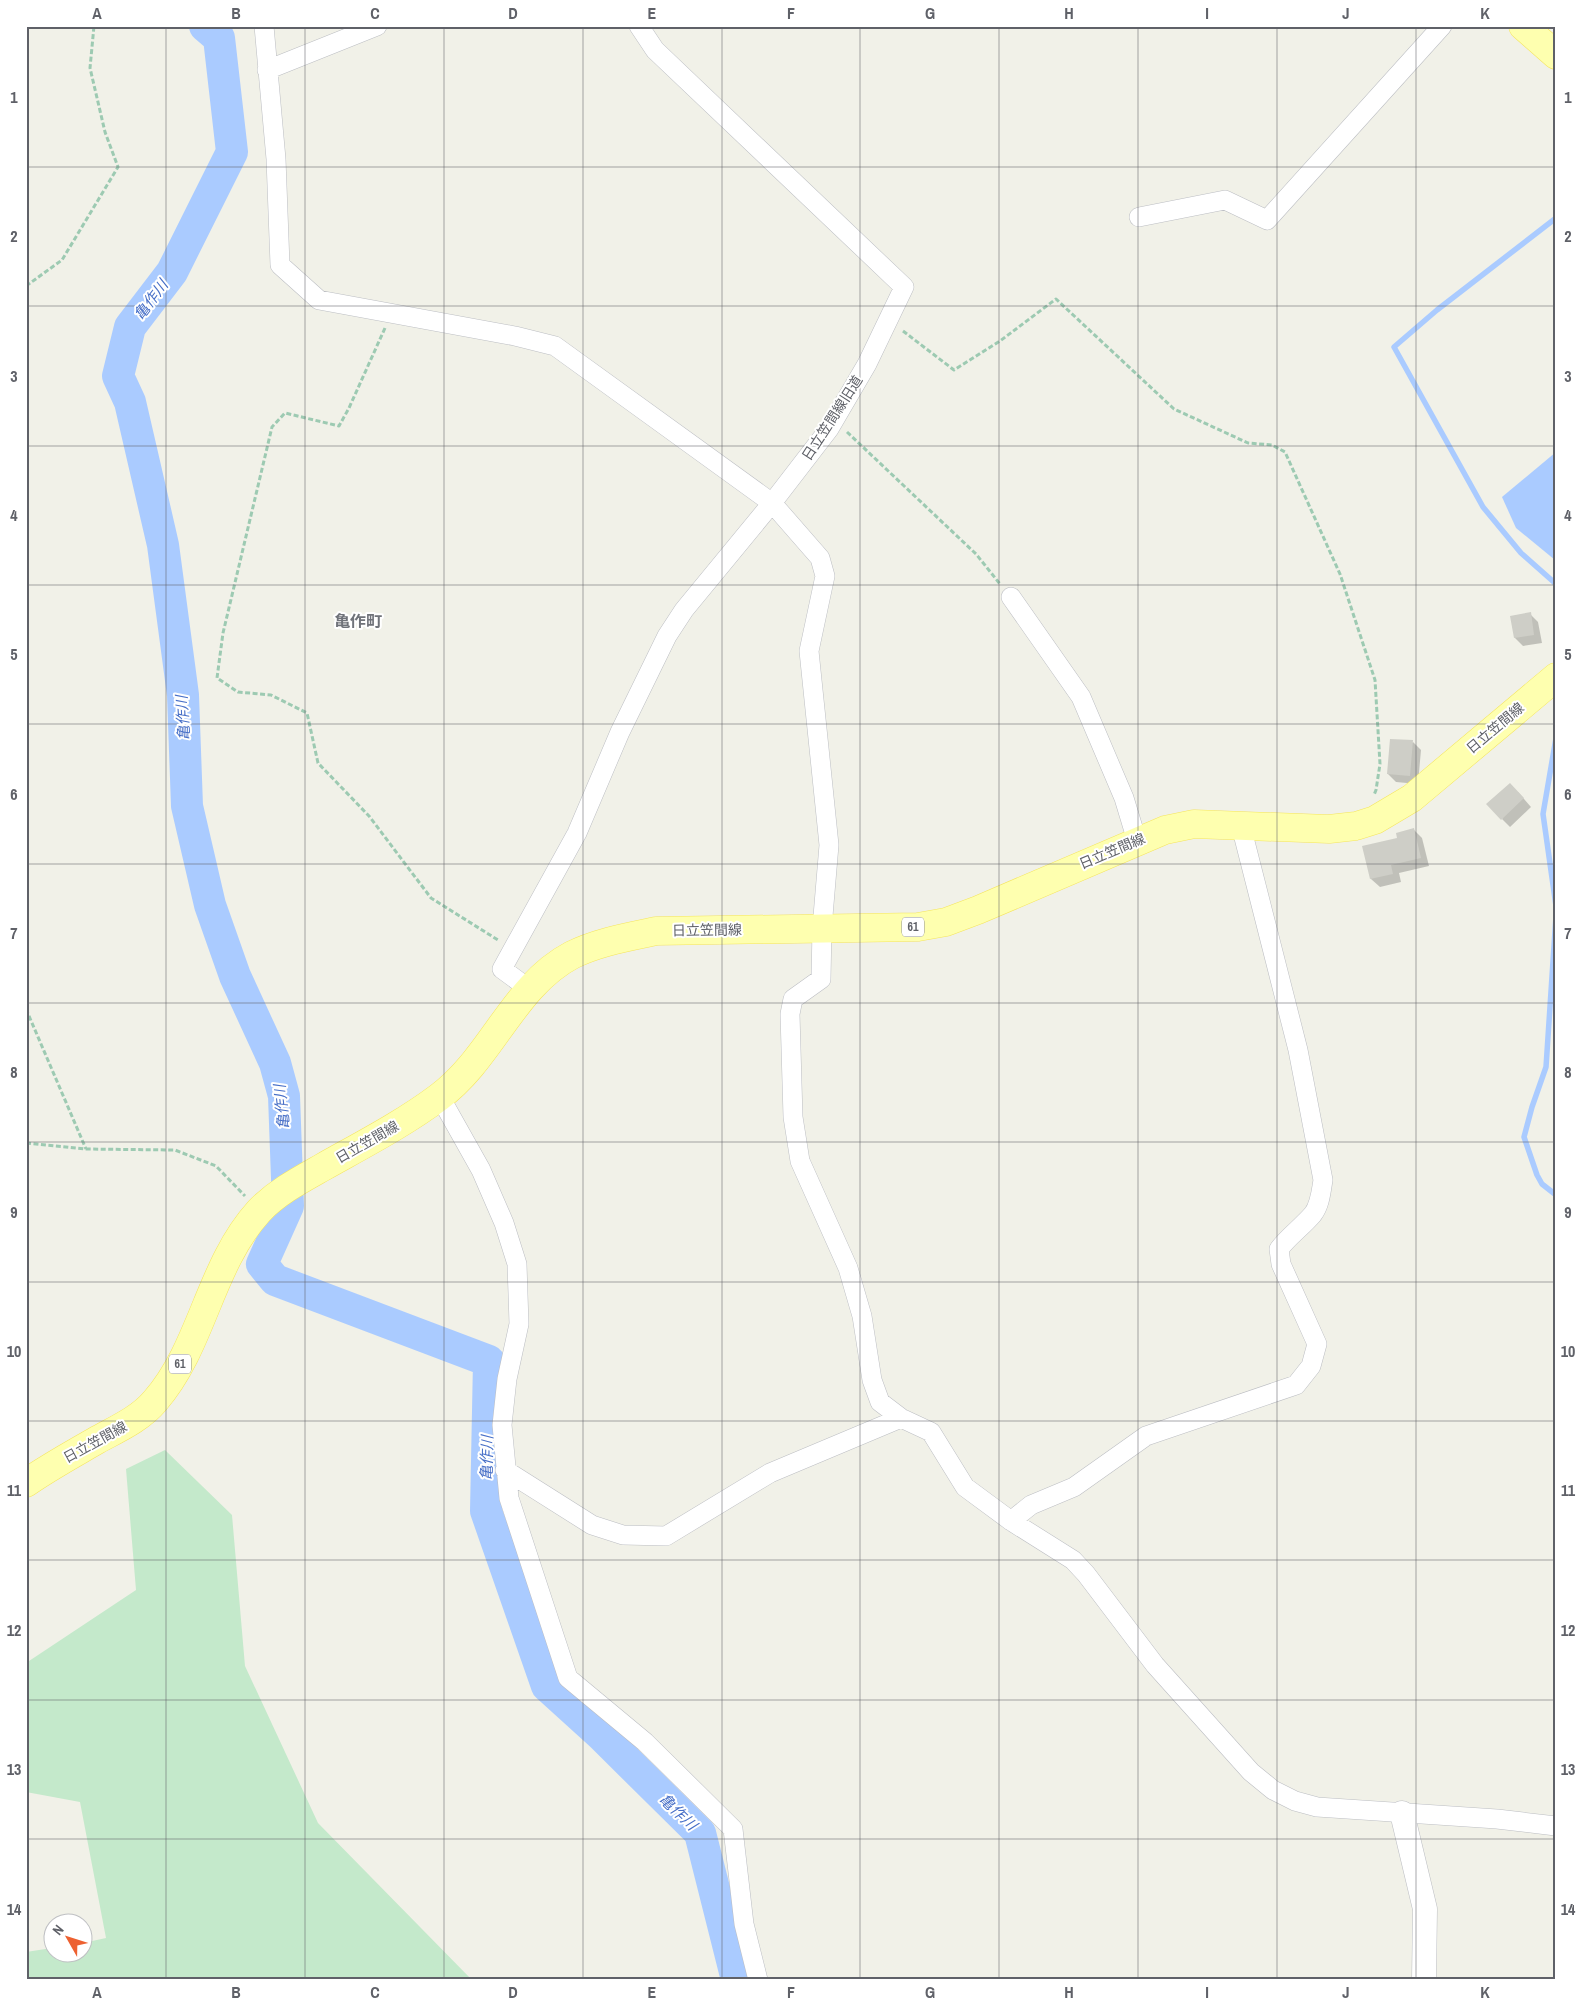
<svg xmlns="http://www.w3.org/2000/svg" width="1582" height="2006" viewBox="0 0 1582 2006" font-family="'Archivo Narrow','Noto Sans JP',sans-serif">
  <rect width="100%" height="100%" fill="#f1f1e8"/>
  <path fill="#c4e9cb" d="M165,1450L232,1515L245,1666L318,1823L472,1980H26V1952L52,1948V1954H82L83,1943L106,1938L80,1802L26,1792V1663L136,1590L126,1469Z"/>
  <path fill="#aacbff" d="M1556,452V560H1555L1516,528L1502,497Z"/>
  <path fill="#0003" d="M1530,614L1538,622L1542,643L1523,646L1515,638L1512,617Z
    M1413,742L1421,750L1418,784L1396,782L1388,774Z
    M1518,792L1531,807L1510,827L1502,819Z
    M1414,830L1422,838L1429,866L1399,873L1401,882L1380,887L1371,879L1364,847L1398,839Z"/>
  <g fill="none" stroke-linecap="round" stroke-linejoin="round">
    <path stroke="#aacbff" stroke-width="5.5" d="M1556,218L1437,310L1394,347L1483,507L1521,553L1556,584
      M1556,608V636
      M1556,738L1543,814L1556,906
      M1556,916L1546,1067L1532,1107L1524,1137L1537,1175L1542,1184L1556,1195"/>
    <path stroke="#aacbff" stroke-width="32" d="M205,26L219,38L232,152L172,272L130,327L118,376L130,402L163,545L183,695L187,806L210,905L235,976L275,1063L284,1096L288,1206L262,1264L275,1280L489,1361L486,1511L547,1686L601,1735L700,1833L737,1980"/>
  </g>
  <path fill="#cecec7" d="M1531,612L1534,635L1514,638L1510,616Z
    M1390,739L1413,740L1410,776L1387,774Z
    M1510,783L1524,798L1501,820L1486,804Z
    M1414,828L1421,858L1391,865L1393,874L1370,879L1362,846L1397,838L1396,833Z"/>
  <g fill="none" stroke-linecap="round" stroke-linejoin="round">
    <defs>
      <path id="minor" d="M264,26L276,159L280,265L319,300L515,336L555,346L772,503L684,610L667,636L620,732L577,833L502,969L529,989
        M639,26L655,50L904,287L867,364L829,429L772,503L820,558L825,576L809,651L829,845L822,928L821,979L793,999L790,1014L793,1117L800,1161L848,1268L862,1316L872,1380L880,1402L901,1418L931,1432L965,1487L1011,1521L1073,1560L1086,1574L1155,1665L1251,1772L1273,1790L1295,1801L1317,1807L1497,1819L1556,1826
        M267,70L377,26
        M1139,217L1225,200L1267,220L1442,26
        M1011,597L1081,697L1124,798L1137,841
        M440,1097L481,1170L504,1223L517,1264L519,1324L507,1379L502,1425L509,1498L568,1678L645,1742L733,1829L744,1924L758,1980
        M505,1470L592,1525L623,1535L666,1536L770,1473L901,1418
        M1011,1521L1031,1505L1074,1487L1146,1436L1296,1385L1311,1366L1317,1344L1281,1264L1279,1249C1289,1236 1302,1227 1313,1214C1320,1205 1321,1192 1323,1180L1298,1050L1241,826"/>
      <path id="tertiary" d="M1402,1813L1425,1909L1424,1980"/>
      <path id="primary" d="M1523,26L1556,55
        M26,1483C49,1467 73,1454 97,1440C117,1429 140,1419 155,1401C203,1346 209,1266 259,1211C277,1192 300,1180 323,1167C362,1145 403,1124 439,1097C492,1058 513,986 572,955C598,942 628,937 656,931L918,927L946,922L978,910L1165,830L1194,824L1329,829L1356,826L1375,820L1412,798L1556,677"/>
    </defs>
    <use href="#minor" stroke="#bcbec3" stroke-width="20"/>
    <use href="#tertiary" stroke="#bcbec3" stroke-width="25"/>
    <use href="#primary" stroke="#f5e55d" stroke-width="29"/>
    <path stroke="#9dcab2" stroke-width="3" stroke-dasharray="5 2.5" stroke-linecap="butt" d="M26,286L62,260L118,167L105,132L90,68L94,26
      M385,328L349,408L339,426L285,413L272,427L223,633L217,678L238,692L271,695L307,713L318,763L369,816L431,898L498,940
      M903,331L954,370L1000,341L1056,299L1174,409L1248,443L1272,445L1285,452L1340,574L1375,680L1380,764L1376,790L1374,795
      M847,432L976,554L1000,584
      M26,1009L86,1149
      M26,1143L86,1149L175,1150L216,1166L245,1196"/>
    <use href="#minor" stroke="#fff" stroke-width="19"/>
    <use href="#tertiary" stroke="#fff" stroke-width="24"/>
    <use href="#primary" stroke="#feffaf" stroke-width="28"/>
  </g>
  <path fill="none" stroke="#5f6168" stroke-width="1" stroke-opacity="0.55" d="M166,26V1980M305,26V1980M444,26V1980M583,26V1980M722,26V1980M860,26V1980M999,26V1980M1138,26V1980M1277,26V1980M1416,26V1980M26,167H1556M26,306H1556M26,446H1556M26,585H1556M26,724H1556M26,864H1556M26,1003H1556M26,1142H1556M26,1282H1556M26,1421H1556M26,1560H1556M26,1700H1556M26,1839H1556"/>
  <g text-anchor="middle" stroke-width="4" stroke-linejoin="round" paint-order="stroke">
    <g fill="#fff" stroke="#8f9095" stroke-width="1">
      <rect x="902" y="917.5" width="22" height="19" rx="4"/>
      <rect x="169" y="1354.5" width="22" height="19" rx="4"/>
    </g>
    <g font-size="12" font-weight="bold" fill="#5f6168">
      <text x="913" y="931">61</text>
      <text x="180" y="1368">61</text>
    </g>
    <g font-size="14" fill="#5f6168" stroke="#fff">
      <text transform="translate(832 418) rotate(-57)" y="5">日立笠間線旧道</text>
      <text transform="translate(1495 728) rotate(-40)" y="5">日立笠間線</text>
      <text transform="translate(1112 851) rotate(-23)" y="5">日立笠間線</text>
      <text transform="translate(707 930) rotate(-1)" y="5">日立笠間線</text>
      <text transform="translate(367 1142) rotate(-30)" y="5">日立笠間線</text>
      <text transform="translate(95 1442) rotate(-29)" y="5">日立笠間線</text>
    </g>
    <g font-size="15" font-style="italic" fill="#476fc7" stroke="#fff">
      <text transform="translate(151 300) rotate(-53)" y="5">亀作川</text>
      <text transform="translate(183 718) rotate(-93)" y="5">亀作川</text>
      <text transform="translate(282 1107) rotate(-96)" y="5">亀作川</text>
      <text transform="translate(487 1458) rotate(-89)" y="5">亀作川</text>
      <text transform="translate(678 1812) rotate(44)" y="5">亀作川</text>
    </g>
    <g font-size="16" font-weight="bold" fill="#70737a" stroke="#fff">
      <text x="358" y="627">亀作町</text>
    </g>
  </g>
  <rect width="1582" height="2006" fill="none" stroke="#ffffff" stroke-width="55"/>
  <g transform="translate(68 1938) rotate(309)"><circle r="24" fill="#ffffff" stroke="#bfc0c3"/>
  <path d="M0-4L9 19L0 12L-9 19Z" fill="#ed6131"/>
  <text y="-8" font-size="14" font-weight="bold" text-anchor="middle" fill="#5f6168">N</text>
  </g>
  <rect x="28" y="28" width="1526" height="1950" fill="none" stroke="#5f6168" stroke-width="2"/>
  <g font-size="16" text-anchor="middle" font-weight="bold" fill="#5f6168">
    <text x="97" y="19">A</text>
    <text x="236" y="19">B</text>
    <text x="375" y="19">C</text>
    <text x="513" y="19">D</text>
    <text x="652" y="19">E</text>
    <text x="791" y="19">F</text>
    <text x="930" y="19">G</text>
    <text x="1069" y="19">H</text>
    <text x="1207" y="19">I</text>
    <text x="1346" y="19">J</text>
    <text x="1485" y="19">K</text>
    <text x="14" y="103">1</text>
    <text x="1568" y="103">1</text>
    <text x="14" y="242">2</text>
    <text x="1568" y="242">2</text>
    <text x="14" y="382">3</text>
    <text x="1568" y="382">3</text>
    <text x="14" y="521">4</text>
    <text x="1568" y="521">4</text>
    <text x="14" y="660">5</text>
    <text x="1568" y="660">5</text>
    <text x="14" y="800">6</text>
    <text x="1568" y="800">6</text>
    <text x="14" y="939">7</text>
    <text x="1568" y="939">7</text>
    <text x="14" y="1078">8</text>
    <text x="1568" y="1078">8</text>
    <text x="14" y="1218">9</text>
    <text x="1568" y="1218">9</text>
    <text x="14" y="1357">10</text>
    <text x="1568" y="1357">10</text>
    <text x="14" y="1496">11</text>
    <text x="1568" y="1496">11</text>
    <text x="14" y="1636">12</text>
    <text x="1568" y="1636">12</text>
    <text x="14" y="1775">13</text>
    <text x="1568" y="1775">13</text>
    <text x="14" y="1915">14</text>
    <text x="1568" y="1915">14</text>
    <text x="97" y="1998">A</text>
    <text x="236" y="1998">B</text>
    <text x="375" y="1998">C</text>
    <text x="513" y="1998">D</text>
    <text x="652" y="1998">E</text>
    <text x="791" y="1998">F</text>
    <text x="930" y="1998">G</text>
    <text x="1069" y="1998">H</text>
    <text x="1207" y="1998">I</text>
    <text x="1346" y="1998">J</text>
    <text x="1485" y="1998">K</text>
  </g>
</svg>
